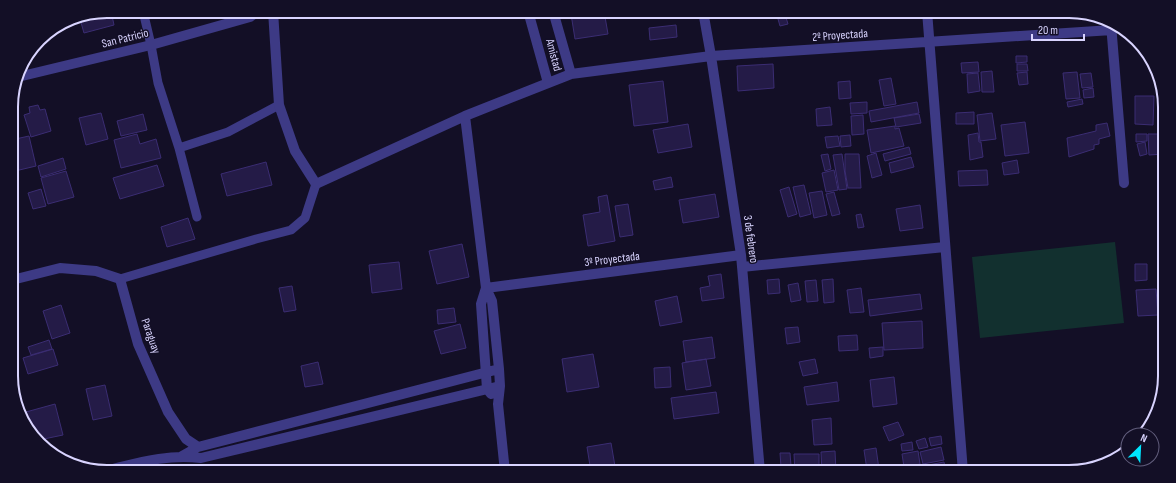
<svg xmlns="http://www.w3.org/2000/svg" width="1176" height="483" viewBox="0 0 1176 483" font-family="'Sofia Sans Condensed',sans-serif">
  <rect width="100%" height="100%" fill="#130f26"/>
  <path fill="#12302f" d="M1115,242L1124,323L980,338L972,257Z"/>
  <path fill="#241b47" stroke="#3b2d73" d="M111,11L114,25L84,33L80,19Z
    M589,11H604L608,34L575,39L571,14Z
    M784,11L788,24L780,26L776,12Z
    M1022,11H1034V13L1022,14Z
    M1042,11H1057V15H1042Z
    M676,25L677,37L650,40L649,28Z
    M1016,56H1027V62L1016,63Z
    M978,62L979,72L962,73L961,63Z
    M773,64L774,88L738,91L737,66Z
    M1017,64H1027L1028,71H1017Z
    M992,71L994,92H982L981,72Z
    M1027,72L1028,84L1019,85L1017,73Z
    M1077,72L1080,98L1066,99L1063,73Z
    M978,73L980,91L968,93L967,74Z
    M1091,73L1093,87L1082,88L1080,74Z
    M891,78L896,104L884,106L879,80Z
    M663,81L668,122L634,126L629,85Z
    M850,81L851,98L839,99L838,82Z
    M1093,88L1094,97L1084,98L1083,90Z
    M1135,96H1154L1153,125L1135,124Z
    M1082,99L1083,104L1068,107L1067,102Z
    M867,102V113L851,114L850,103Z
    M917,102L919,113L871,122L869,111Z
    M38,105L40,110L45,109L51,131L31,137L24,115L30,113L29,107Z
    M830,107L832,125L817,126L816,109Z
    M974,112V124H956V113Z
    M101,113L108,139L86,145L79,118Z
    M992,113L996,139L980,141L977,115Z
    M143,114L147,130L121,136L117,121Z
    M919,114L921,123L896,127L894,118Z
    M863,115L864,134L852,135L851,116Z
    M11,116H13L17,136L11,138Z
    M1025,122L1029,153L1005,156L1001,125Z
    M1107,123L1110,136L1099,139V144L1094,145V149L1069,157L1067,138L1096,131V125Z
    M688,124L692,147L658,153L653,130Z
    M895,126V129L899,128L904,146L871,153L867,130Z
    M978,133L979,142H981L983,157L970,160L968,135Z
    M137,134L140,144L156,139L161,158L121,168L114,140Z
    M1136,134H1147V141L1136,142Z
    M1148,134H1164V154L1149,155Z
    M850,135L851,146L841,147L840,136Z
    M29,136L36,166L11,172V140Z
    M838,136L840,146L827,148L825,137Z
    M1145,142L1147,154L1140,156L1137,144Z
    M909,147L911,154L885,161L883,154Z
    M876,153L882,175L872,178L867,156Z
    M828,154L831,169L825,171L821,155Z
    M842,154L847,189L839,190L833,155Z
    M845,154H859L861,188H848L845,171Z
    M911,157L914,167L891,173L889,163Z
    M63,158L66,169L41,177L38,166Z
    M1017,160L1019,173L1004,175L1002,163Z
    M266,162L272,185L227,196L221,174Z
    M157,165L164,186L120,199L113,178Z
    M834,170L838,190L826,192L822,173Z
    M987,170L988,185L959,186L958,171Z
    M66,171L74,197L48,204L41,178Z
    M671,177L673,187L655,190L653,181Z
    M804,185L811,214L800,217L793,187Z
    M789,187L797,214L788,217L780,190Z
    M41,189L46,206L33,209L28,193Z
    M822,191L827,215L814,218L809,193Z
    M834,192L840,214L832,216L826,194Z
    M715,194L719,217L683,223L679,200Z
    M607,195L615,241L588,246L583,215L600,212L598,197Z
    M628,204L633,235L620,237L615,206Z
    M920,205L923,228L900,231L896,209Z
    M861,214L864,227L858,228L856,215Z
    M188,218L195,239L167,247L161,227Z
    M462,244L469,277L437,284L429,251Z
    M399,262L402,289L372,293L369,265Z
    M1135,264H1147V280L1135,281Z
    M721,274L724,298L702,301L700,288L710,286L708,276Z
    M779,279L780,293L768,294L767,280Z
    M833,279L834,302L824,303L822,280Z
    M816,280L818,301L807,302L805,281Z
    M798,283L801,300L791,302L788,285Z
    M292,286L296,310L284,312L279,288Z
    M861,288L864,312L850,313L847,290Z
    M1156,289L1158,315L1138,316L1136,290Z
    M920,294L922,309L870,316L868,300Z
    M677,296L682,322L660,326L655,301Z
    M61,305L70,333L52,339L43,311Z
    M454,308L456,322L438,324L437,310Z
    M922,321L923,348L884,350L882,323Z
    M460,324L466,348L441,354L434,331Z
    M798,327L800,342L787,344L785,328Z
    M857,335L858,350L839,351L838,336Z
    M712,337L715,358L686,362L683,341Z
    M49,340L52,349L31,355L28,347Z
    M883,347V356L870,358L869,348Z
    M53,349L58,365L28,374L23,358Z
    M593,354L599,387L567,392L562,359Z
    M706,359L711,386L686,390L682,363Z
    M815,359L818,373L803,376L799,362Z
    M318,362L323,384L305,387L301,366Z
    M670,367L671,387L655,388L654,368Z
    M894,377L897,404L873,407L870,380Z
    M837,382L839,401L807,405L804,387Z
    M105,385L112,416L93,420L86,389Z
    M716,392L719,413L674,419L671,398Z
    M55,404L63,435L39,440L32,435L26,412Z
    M831,418L832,444L814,445L812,420Z
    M898,422L904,435L889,441L883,427Z
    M941,436L942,444L931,446L929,438Z
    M925,438L928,447L919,449L916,441Z
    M912,442L913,450L902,451L901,444Z
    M611,443L616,472H591L587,447Z
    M941,447L944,460L923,464L920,452Z
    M876,448L879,469L867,470L864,450Z
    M835,451L836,472H822L821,452Z
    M918,451L920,464L904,467L902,454Z
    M780,453H790L791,466L781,467Z
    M794,454H819V472H795Z
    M944,462L946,472H924L923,466Z
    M921,465L922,472H910L909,467Z"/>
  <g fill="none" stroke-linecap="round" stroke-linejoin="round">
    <path stroke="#3d3a85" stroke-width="9" d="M143,11L151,45L158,83L179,148L197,217
      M179,148L228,132L279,105
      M120,279L256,239L291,230L305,218L316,184"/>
    <path stroke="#3d3a85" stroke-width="10" d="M273,11L279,105L295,151L316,184L465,116L571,74L711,56L1112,30
      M528,11L548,83
      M553,11L571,74
      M703,11L711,56L741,255L760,472
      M927,11L963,472
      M1111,24L1124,183
      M18,77L151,45L250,17L258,11
      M465,116L486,288L492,301L499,369L500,386L498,404L505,472
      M742,267L945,247
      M12,280L60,268L96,271L120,279L138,344L168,412L186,439L198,447
      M486,288L741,255
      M486,288L481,304L487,389L491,394
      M182,456L198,447L499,369
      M104,471C138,463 165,454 201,458L500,386"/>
  </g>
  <g text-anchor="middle" stroke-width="3" stroke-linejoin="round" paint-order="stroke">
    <g font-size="12" fill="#d9d4ff" stroke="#130f26">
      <text transform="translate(840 35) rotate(-4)" y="4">2º Proyectada</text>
      <text transform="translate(125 38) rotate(-14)" y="4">San Patricio</text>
      <text transform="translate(554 55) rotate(75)" y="4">Amistad</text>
      <text transform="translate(751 239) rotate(82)" y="4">3 de febrero</text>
      <text transform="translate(612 259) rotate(-7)" y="4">3º Proyectada</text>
      <text transform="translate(151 336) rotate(71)" y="4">Paraguay</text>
    </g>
  </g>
  <path d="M0 0H1176V483H0ZM107 18H1069A89 89 0 0 1 1158 107V376A89 89 0 0 1 1069 465H107A89 89 0 0 1 18 376V107A89 89 0 0 1 107 18Z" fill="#130f26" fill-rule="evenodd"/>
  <path fill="none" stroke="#d9d4ff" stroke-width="2" d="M107 18H1069A89 89 0 0 1 1158 107V376A89 89 0 0 1 1069 465H107A89 89 0 0 1 18 376V107A89 89 0 0 1 107 18Z"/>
  <g transform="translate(1140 447) rotate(24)"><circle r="19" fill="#130f26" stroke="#625e7d"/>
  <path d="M0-3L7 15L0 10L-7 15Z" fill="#00e5ff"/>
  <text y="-6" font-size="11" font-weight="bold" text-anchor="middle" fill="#d9d4ff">N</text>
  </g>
  <path d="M1032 34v6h52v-6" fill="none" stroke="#d9d4ff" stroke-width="2"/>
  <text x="1038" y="34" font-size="12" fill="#d9d4ff" stroke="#130f26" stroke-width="3" paint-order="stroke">20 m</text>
</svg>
